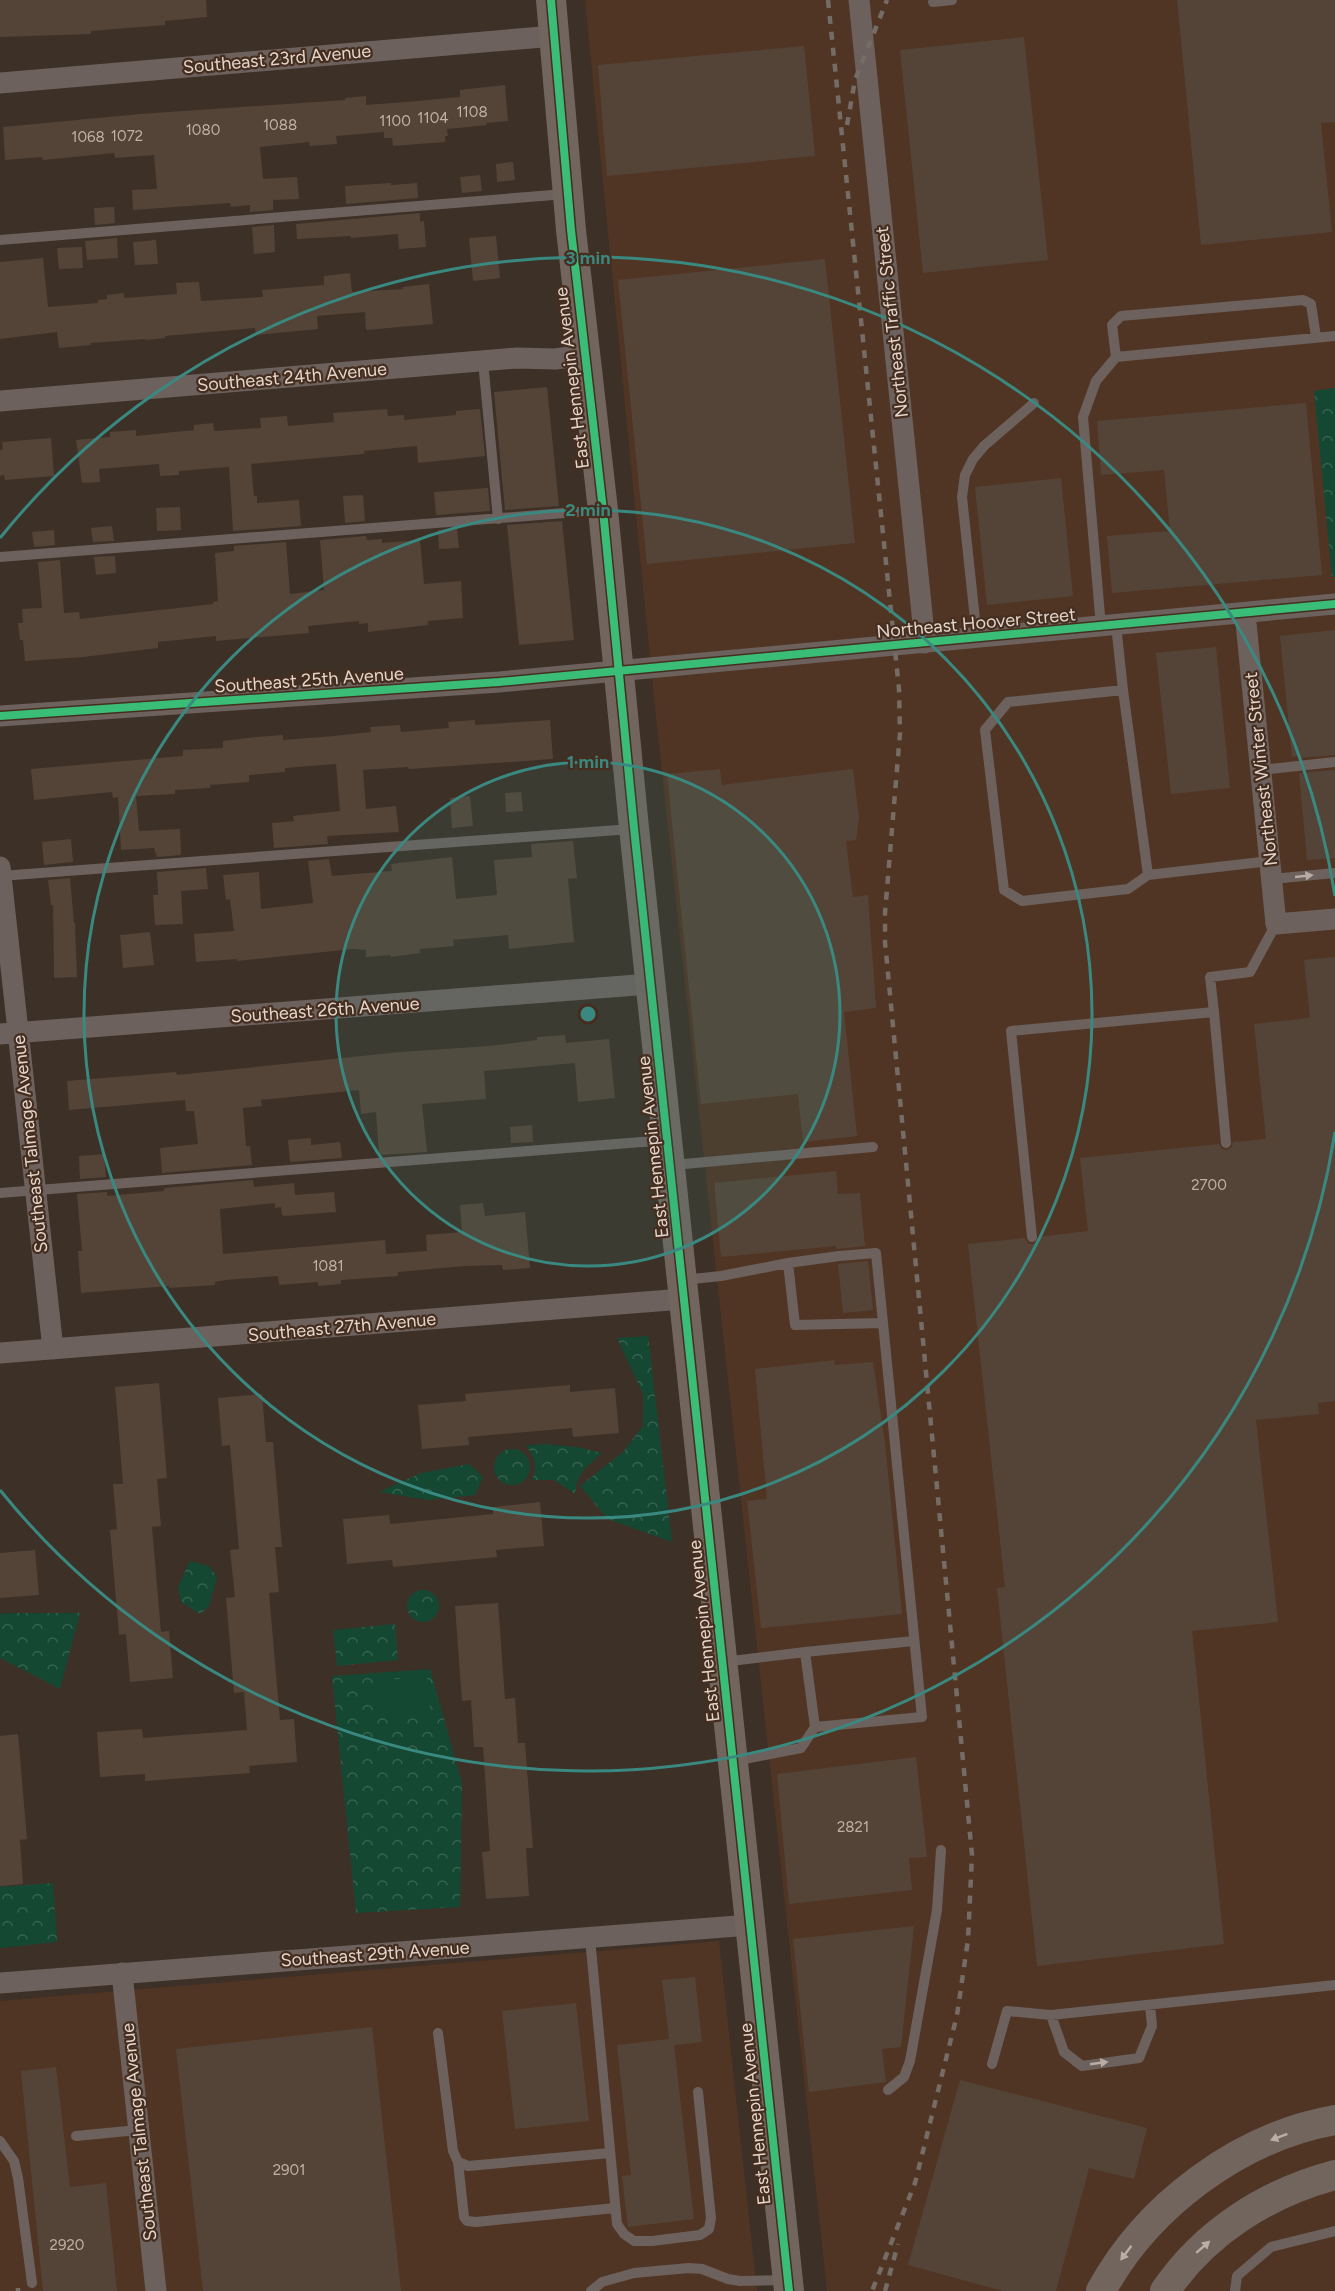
<svg xmlns="http://www.w3.org/2000/svg" width="1335" height="2291" viewBox="0 0 1335 2291" font-family="Figtree,sans-serif">
  <defs>
    <pattern id="park-crowns" width="20" height="18" patternUnits="userSpaceOnUse" patternTransform="scale(1.5)"><rect width="20" height="18" fill="#144833"/><path d="M2 6a3 3 0 1 1 6 0M12 15a3 3 0 1 1 6 0" fill="none" stroke="#36624f"/></pattern>
  </defs>
  <rect width="100%" height="100%" fill="#3d3027"/>
  <path fill="#503524" d="M585,0H1335V2291H827L654,698Z
    M719,1941L757,2291H0V2001Z"/>
  <path fill="url(#park-crowns)" d="M1335,388V577H1332L1314,391Z
    M648,1336L672,1542L608,1519L580,1486L623,1452L643,1426V1394L617,1338Z
    M547,1444L577,1447L602,1453C585,1470 579,1468 575,1494L554,1480H532C539,1465 533,1457 526,1445Z
    M494 1467a18 18 0 1 1 36 0a18 18 0 1 1-36 0Z
    M469,1464L483,1477L475,1495L428,1500L379,1492L421,1473Z
    M190,1561L209,1566L217,1577L209,1606L200,1614L181,1602L178,1587Z
    M407 1606a16 16 0 1 1 32 0a16 16 0 1 1-32 0Z
    M7,1613H80L60,1689L0,1658V1614Z
    M395,1624L398,1660L337,1666L333,1630Z
    M430,1669L462,1783L460,1907L356,1913L332,1676Z
    M53,1883L57,1942L0,1948V1887Z"/>
  <path fill="#144833" d="M427,1677L430,1710L376,1714L373,1681Z"/>
  <path fill="#544437" d="M0,0H206L207,17L165,21V25L91,31V34L0,37Z
    M1177,0H1335V122L1321,123L1332,232L1201,245Z
    M1024,37L1048,260L923,273L900,50Z
    M804,46L815,156L607,176L598,65Z
    M505,85L508,121L486,123L487,125L447,129L448,136H445V142L393,146L392,138H384V132L336,136L337,144L310,146L309,142L260,147L263,179L297,177L299,199L273,200V210L250,212V205L231,207L230,203L133,210L132,190L157,189L154,155L115,158L114,153L43,160L42,157L5,160L3,127L140,114L345,100V98L366,96V105L406,102L460,97V90Z
    M513,162L515,180L497,182L496,164Z
    M480,175L482,191L462,193L460,177Z
    M391,183V185L417,183L418,198L346,204L345,186Z
    M114,207L115,223L95,225L94,208Z
    M420,213V222L424,221L426,247L399,249L398,234L351,238V236L297,239L296,224Z
    M274,225L275,252L254,254L252,227Z
    M496,236L500,278L473,281L469,238Z
    M117,238L118,258L87,260L85,241Z
    M156,240L158,264L135,265L133,242Z
    M82,247L83,268L59,269L57,248Z
    M43,258L48,307L98,303V300L107,299V295L124,293V298L177,294L176,283L199,282L201,301L263,297L262,290L324,285V276L350,273L352,292L403,289V287L429,284L433,324L366,330L365,312L317,316L318,329L256,335L255,328L165,336V338L146,340V339L90,343L91,345L59,348L57,332L0,339V262Z
    M825,259L855,543L647,564L618,280Z
    M547,387L559,506L505,510L494,392Z
    M1306,403L1322,575L1112,593L1107,536L1170,531L1164,470L1101,475L1097,421Z
    M387,409L388,416L404,415V420L456,415V411L480,409L485,456L418,463L417,446L364,451V454L251,464L254,496H257V503L299,500L301,526L233,531L229,467L179,471V475L160,476L159,464L99,469L100,482L82,483L76,440L110,437V432L136,430V436L194,430V425L213,423L214,431L261,428L260,418L287,416L288,426L334,422L333,413Z
    M51,438L54,476L5,480L4,475L0,476V450L3,449L2,442Z
    M1061,478L1073,596L987,605L975,487Z
    M488,488L490,511L436,515L434,492Z
    M363,495L365,521L345,523L343,496Z
    M180,507L181,530L157,531L156,508Z
    M562,521L574,640L519,645L507,525Z
    M112,526L114,541L93,542L91,528Z
    M457,529L459,548L439,549L438,530Z
    M54,530L55,545L34,547L32,532Z
    M366,536L367,540L382,539V543L420,540L424,584L461,581L463,618L428,621V625L368,632V623L359,624V621L308,626L309,633L216,641V636L158,642V648L83,657L25,661L23,640H20L18,623H23L22,609L42,608L38,562L60,560L64,613L79,612L80,619L213,604V602L218,601L215,553L234,551V546L286,542L290,594L324,590L320,540Z
    M115,556L116,573L96,575L94,557Z
    M1335,630V755L1298,758L1297,756L1292,757L1280,636Z
    M1216,647L1230,788L1171,794L1156,653Z
    M475,720V725L550,720L553,759L409,769L408,767L363,770L366,809L396,806L399,832L327,836L328,844L274,848L272,823L294,821L293,816L340,811L336,764L285,768V772L249,775V782L210,785V788L175,790V794L136,796L139,831L180,829L181,855L157,857L154,848L121,850L118,797L113,798L112,792L34,800L31,769L183,756V750L223,748V741L256,737L283,735V740L334,736L371,732L370,727L400,725L401,732L449,728L448,722Z
    M720,769L722,785L853,769L859,817L856,840L846,841L853,897L868,895L876,1008L844,1012L857,1136L803,1142L798,1094L701,1104L667,774Z
    M1335,770V858L1307,860L1299,773Z
    M521,792L523,811L506,812L505,793Z
    M470,796L473,826L452,828L450,798Z
    M71,839L73,862L44,865L42,842Z
    M573,841L577,878L568,879L574,942L509,949L508,935L453,940L454,946L420,949V953L391,957V955L366,957V950L353,949L237,961V959L196,962L194,934L234,931L230,899L226,900L223,875L259,872L261,909L313,903L308,861L329,859L332,876L392,871L391,864L452,857L456,899L497,895L494,860L532,857L531,844Z
    M206,868L208,889L181,891L183,924L155,925L153,895H158L157,872Z
    M70,878L74,923H75L77,977L54,978L53,905H51L48,880Z
    M150,932L154,965L123,968L120,935Z
    M1335,957V1401L1318,1403L1319,1414L1256,1420L1278,1622L1192,1631L1224,1944L1037,1966L997,1588L1005,1587L968,1244L1025,1238L1028,1244H1033L1039,1241V1237L1088,1231L1080,1158L1219,1144L1222,1149L1227,1150L1232,1147L1233,1142L1266,1139L1254,1024L1310,1018L1304,960Z
    M565,1035L566,1043L609,1039L615,1098L578,1102L575,1063L484,1071L486,1099L422,1104L427,1152L379,1155L376,1112L361,1114L359,1090L261,1100L262,1106L243,1108L246,1146H250L252,1165L162,1173L160,1148L198,1144L194,1111H186L185,1100L69,1110L67,1081L176,1072L177,1075L401,1052L489,1046L537,1040V1037Z
    M532,1125L533,1142L511,1143L510,1127Z
    M311,1138V1145L340,1142L342,1158L290,1162L288,1140Z
    M104,1154L106,1177L80,1179L79,1156Z
    M836,1171L838,1194L860,1193L865,1246L836,1249V1246L721,1257L714,1183Z
    M253,1180L254,1187L294,1183L295,1195L334,1192L336,1212L285,1216L282,1215L281,1207L275,1208V1203L220,1209L223,1254L385,1240L386,1254L427,1251L426,1235L462,1232L460,1205L483,1203L485,1216L525,1212L530,1268L503,1270L502,1265L465,1266L398,1272V1276L341,1280V1284L318,1286V1282L279,1285L278,1276L225,1280L215,1282V1285L169,1288V1286L81,1293L78,1251H82L77,1194L107,1192V1196L164,1191V1188Z
    M868,1261L873,1310L843,1313L838,1264Z
    M835,1360L834,1365L873,1362L885,1443L902,1614L761,1628L747,1501L767,1499L755,1369Z
    M159,1383L167,1478L157,1479L161,1526L152,1527L161,1632L169,1631L173,1678L130,1682L126,1634L119,1635L110,1530L117,1529L113,1484H123L115,1387Z
    M570,1385V1392L615,1388L619,1433L573,1437L572,1428L468,1437L469,1445L422,1449L418,1405L466,1401L465,1394Z
    M262,1394L266,1442H273L282,1547H275L279,1592L269,1593L280,1720L294,1719L297,1762L249,1766L250,1773L145,1781V1774L100,1777L97,1732L142,1729L143,1738L247,1730L244,1692L234,1693L226,1598L235,1597L230,1550L239,1549L230,1445L222,1446L218,1398Z
    M540,1502L544,1546L496,1550L497,1557L393,1567L392,1560L347,1564L343,1519L389,1515L390,1524L493,1514V1507Z
    M35,1550L39,1595L0,1598V1553Z
    M498,1603L505,1699L515,1698L518,1743H525L533,1848H526L529,1896L486,1899L482,1852L490,1851L483,1747H474L471,1700L462,1701L455,1606Z
    M18,1734L27,1839L20,1840L23,1884L0,1886V1736Z
    M916,1757L927,1857L909,1858L912,1890L789,1904L777,1774Z
    M914,1926L901,2047L882,2049L886,2082L809,2092L793,1939Z
    M695,1977L702,2042L674,2045L694,2219L628,2227L622,2176L631,2175L617,2045L669,2039L662,1980Z
    M576,2003L589,2121L515,2129L502,2011Z
    M372,2027L401,2291H203L176,2049Z
    M56,2067L70,2187L106,2183L117,2291H43L21,2071Z
    M960,2080L1147,2128L1134,2179L1089,2168L1056,2291H1003L908,2265Z"/>
  <g fill="none" stroke-linecap="round" stroke-linejoin="round">
    <path stroke="#6c615d" stroke-width="10" d="M933,2L952,0
      M0,240L565,194
      M1116,357L1112,325L1121,316L1303,300L1311,304L1316,337
      M483,361L498,519
      M0,557L603,510
      M1116,625L1123,690L1148,875L1270,861
      M1101,627L1083,417L1096,381L1116,357L1335,336
      M977,638L962,497L965,475L973,459L984,446L1034,403
      M1123,690L1008,702L985,730L1004,890L1022,901L1128,889L1148,875
      M1261,770L1335,762
      M0,876L631,829
      M1272,879L1335,873
      M1214,1012L1226,1143
      M673,1165L873,1147
      M0,1193L667,1140
      M1032,1237L1011,1031L1214,1012L1210,977L1250,972L1276,924
      M788,1263L839,1256L876,1253L883,1323
      M683,1280L721,1276L788,1263L795,1325L883,1323L922,1717L815,1727L801,1748L734,1761
      M805,1652L914,1641
      M723,1662L805,1652L815,1727
      M590,1938L617,2224L624,2234L634,2241H652L700,2235L709,2229L711,2218L698,2092
      M1051,2015L1064,2052L1082,2066L1139,2058L1152,2026L1150,2005
      M438,2033L453,2151L458,2162L468,2166L610,2153
      M992,2064L1007,2011L1051,2015L1335,1985
      M888,2090L904,2077L910,2061L937,1910L941,1850
      M76,2136L138,2130
      M0,2141L14,2161L18,2178L32,2283
      M458,2162L464,2217L467,2221L476,2222L615,2208
      M591,2291L602,2282L634,2273L689,2268L702,2269L728,2279L740,2281L787,2280
      M1235,2291L1237,2276L1271,2247L1335,2231"/>
    <path stroke="#6c615d" stroke-width="21" d="M859,0L925,643
      M0,83L554,36
      M0,401L517,358L555,359L584,355
      M1245,613L1276,924L1335,919
      M0,716L499,682L1335,604
      M0,867L53,1349
      M0,1034L650,984
      M0,1353L683,1299
      M122,1973L156,2291
      M0,1983L750,1925"/>
    <path stroke="#71655e" stroke-width="30" d="M551,0L571,230L603,510L634,828L789,2291
      M1101,2291C1147,2206 1239,2137 1335,2120
      M1165,2291C1205,2232 1267,2193 1335,2175"/>
    <path stroke="#756c66" stroke-width="4.5" stroke-dasharray="8 8" stroke-linecap="butt" d="M828,0L899,689L900,733L885,913V942L972,1855L968,1940L957,2015L915,2183L872,2291
      M847,125L855,80L887,0
      M18,2288V2291
      M885,2291L898,2244"/>
    <defs>
      <path id="cycleway" d="M551,0L571,230L603,510L634,828L789,2291
        M0,716L499,682L1335,604"/>
    </defs>
    <use href="#cycleway" stroke="#452e1f" stroke-width="11"/>
    <use href="#cycleway" stroke="#3abd76" stroke-width="8"/>
  </g>
  <defs><path id="oneway-solid" d="M-6-.8H1V-3.2L6.5 0L1 3.2V.8H-6Z" transform="scale(1.5)"/></defs>
  <g fill="#baaca5">
    <use href="#oneway-solid" transform="translate(1304 876) rotate(-6)"/>
    <use href="#oneway-solid" transform="translate(1099 2063) rotate(-8)"/>
  </g>
  <g fill="#bcaea6">
    <use href="#oneway-solid" transform="translate(1279 2137) rotate(159)"/>
    <use href="#oneway-solid" transform="translate(1203 2247) rotate(-41)"/>
    <use href="#oneway-solid" transform="translate(1126 2253) rotate(127)"/>
  </g>
  <circle cx="588" cy="1014" r="252" fill="#3a8981" fill-opacity=".12"/>
  <g fill="none" stroke="#3a8981" stroke-width="3">
    <circle cx="588" cy="1014" r="252"/>
    <circle cx="588" cy="1014" r="504"/>
    <path d="M1335 1132A756 756 0 0 1 0 1490M0 538A756 756 0 0 1 1335 896"/>
  </g>
  <g text-anchor="middle" stroke-width="4.5" stroke-linejoin="round" paint-order="stroke">
    <g font-size="15" fill="#c0b1a7">
      <text x="472" y="117">1108</text>
      <text x="433" y="123">1104</text>
      <text x="395" y="126">1100</text>
      <text x="280" y="130">1088</text>
      <text x="203" y="135">1080</text>
      <text x="127" y="141">1072</text>
      <text x="88" y="142">1068</text>
      <text x="1209" y="1190">2700</text>
      <text x="328" y="1271">1081</text>
      <text x="853" y="1832">2821</text>
      <text x="289" y="2175">2901</text>
      <text x="67" y="2250">2920</text>
    </g>
    <g font-size="18" fill="#e4d5cc" stroke="#452e1f">
      <text transform="translate(277 59) rotate(-5)" y="6">Southeast 23rd Avenue</text>
      <text transform="translate(892 322) rotate(-96)" y="6">Northeast Traffic Street</text>
      <text transform="translate(292 377) rotate(-5)" y="6">Southeast 24th Avenue</text>
      <text transform="translate(572 378) rotate(-97)" y="6">East Hennepin Avenue</text>
      <text transform="translate(976 623) rotate(-5)" y="6">Northeast Hoover Street</text>
      <text transform="translate(309 680) rotate(-4)" y="6">Southeast 25th Avenue</text>
      <text transform="translate(1261 769) rotate(-96)" y="6">Northeast Winter Street</text>
      <text transform="translate(325 1010) rotate(-4)" y="6">Southeast 26th Avenue</text>
      <text transform="translate(30 1144) rotate(-96)" y="6">Southeast Talmage Avenue</text>
      <text transform="translate(653 1147) rotate(-96)" y="6">East Hennepin Avenue</text>
      <text transform="translate(342 1327) rotate(-5)" y="6">Southeast 27th Avenue</text>
      <text transform="translate(704 1631) rotate(-96)" y="6">East Hennepin Avenue</text>
      <text transform="translate(375 1954) rotate(-4)" y="6">Southeast 29th Avenue</text>
      <text transform="translate(755 2114) rotate(-96)" y="6">East Hennepin Avenue</text>
      <text transform="translate(139 2132) rotate(-96)" y="6">Southeast Talmage Avenue</text>
    </g>
  </g>
  <circle cx="588" cy="1014" r="9" fill="#3a8981" stroke="#452e1f" stroke-width="3"/>
  <g font-size="18" text-anchor="middle" font-weight="bold" fill="#3a8981" stroke="#452e1f" stroke-width="4.5" stroke-linejoin="round" paint-order="stroke">
    <text x="588" y="264">3 min</text>
    <text x="588" y="516">2 min</text>
    <text x="588" y="768">1 min</text>
  </g>
</svg>
